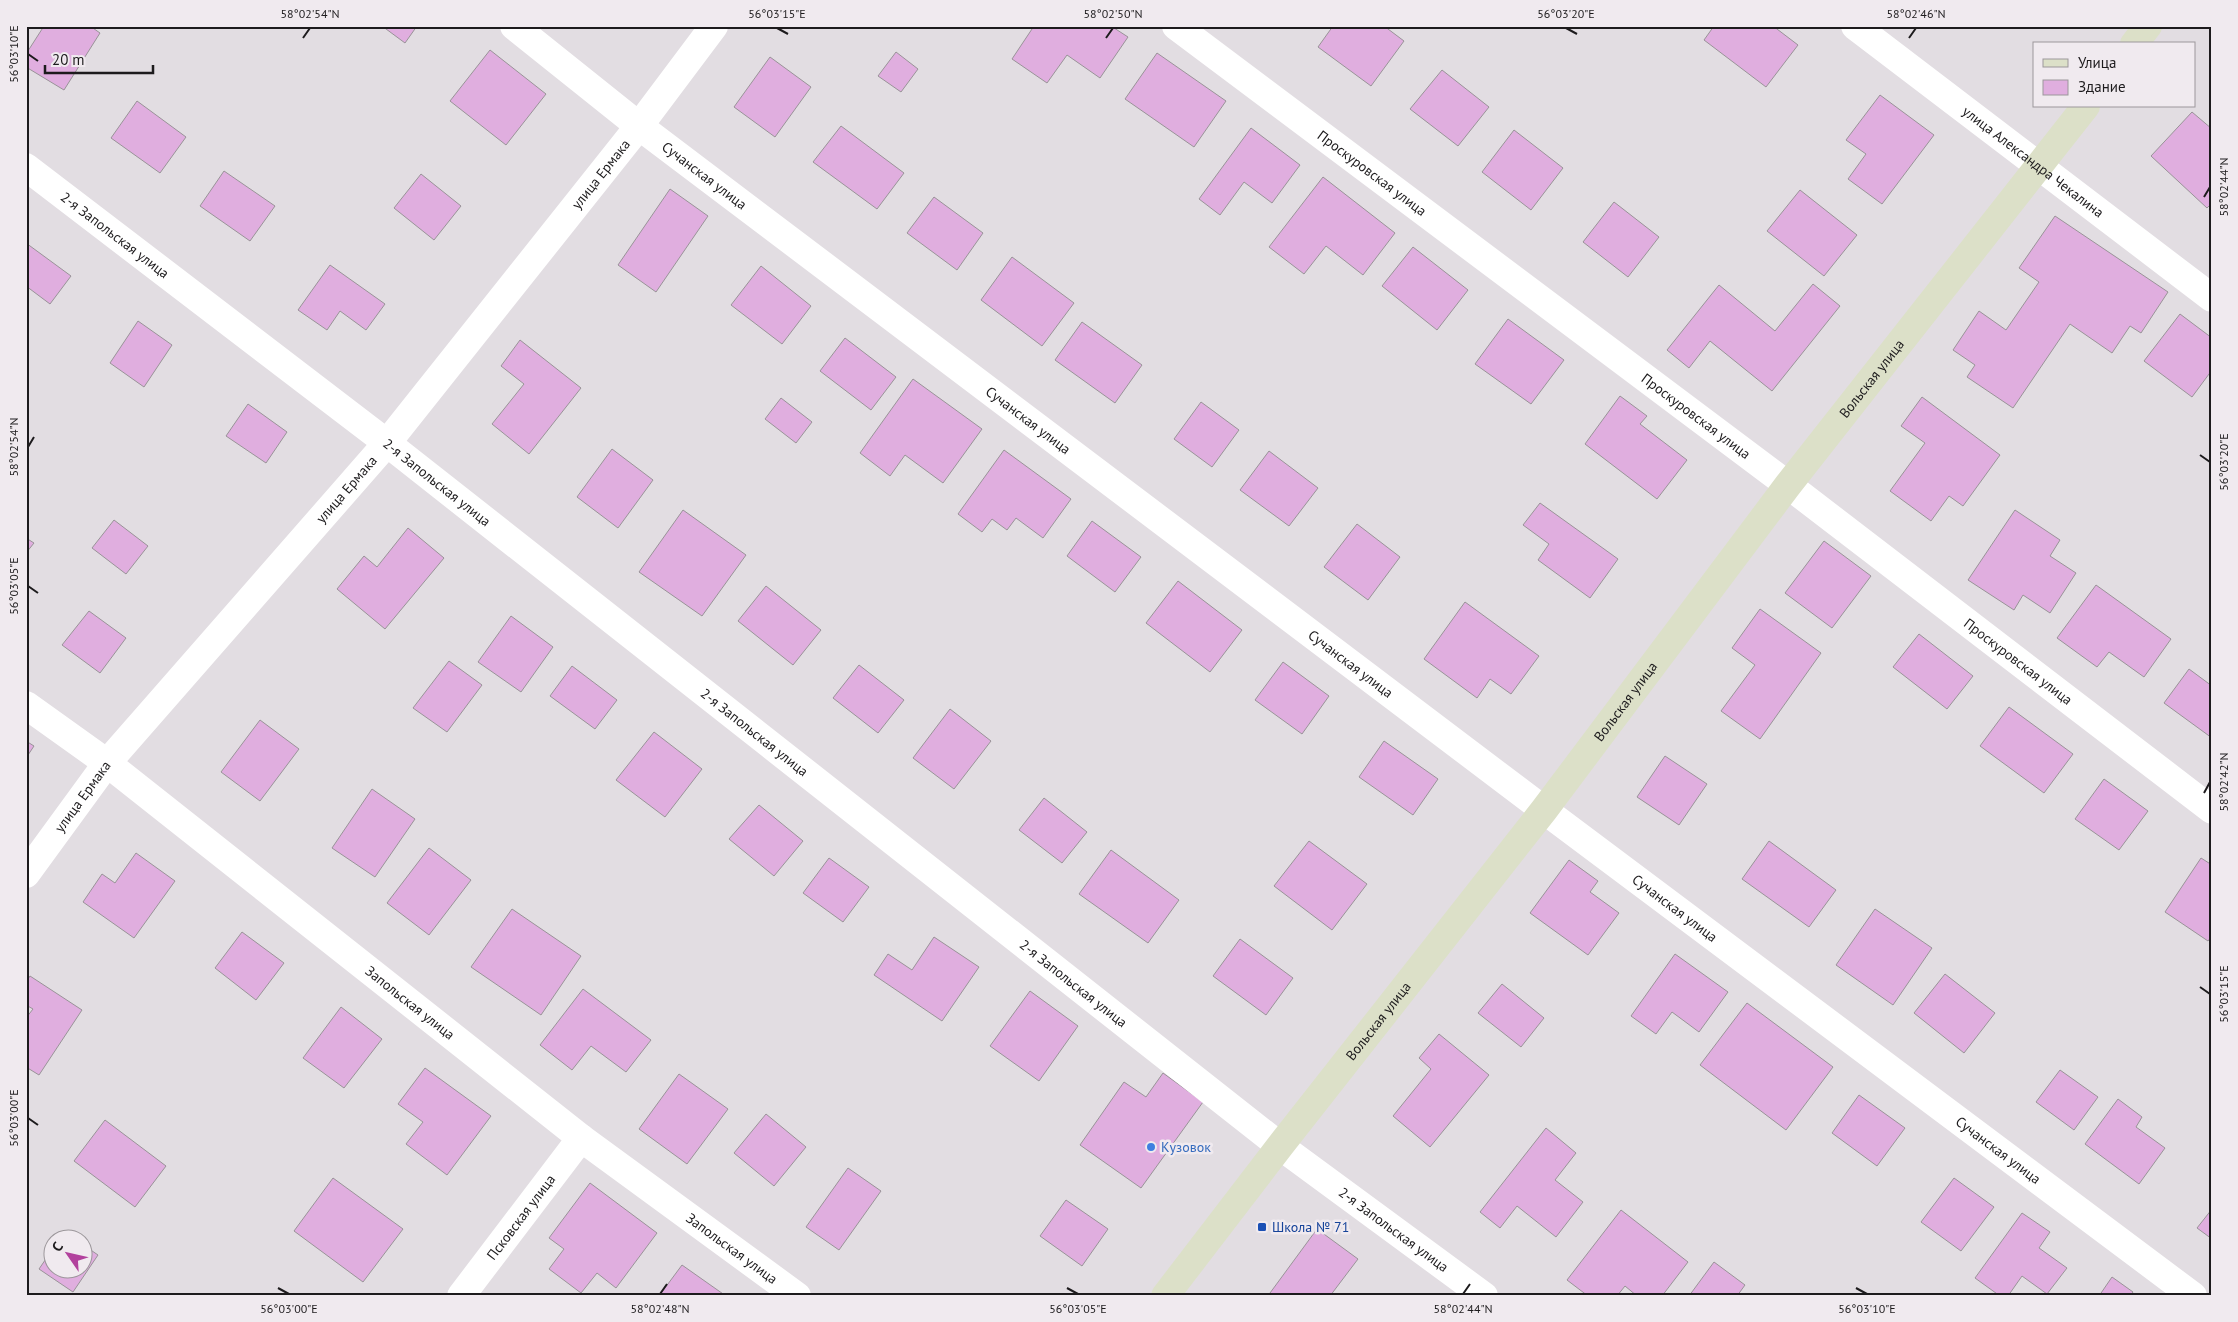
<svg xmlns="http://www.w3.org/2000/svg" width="2238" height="1322" viewBox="0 0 2238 1322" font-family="'PT Sans',sans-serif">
  <rect width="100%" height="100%" fill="#e2dde2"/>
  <path fill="#e0aedf" stroke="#999398" d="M44,26H90L100,33L64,90L26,67V54Z
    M382,26H417L405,43Z
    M1034,26H1111L1128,37L1100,78L1067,55L1047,83L1012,59Z
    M1333,26H1384L1404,41L1371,86L1318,47Z
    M1714,26H1773L1798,45L1766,87L1704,40Z
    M490,50L546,94L506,145L450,101Z
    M896,52L918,69L901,92L878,76Z
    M1157,53L1226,101L1194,147L1125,99Z
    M770,57L811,87L775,137L734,107Z
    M1442,70L1489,107L1458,146L1410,109Z
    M1880,95L1934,135L1882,204L1848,179L1866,154L1846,140Z
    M137,101L186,137L160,173L111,138Z
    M2192,112L2212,129V203L2207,208L2151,156Z
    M841,126L904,173L877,209L813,162Z
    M1251,128L1300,165L1272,203L1244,182L1220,215L1199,199Z
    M1514,130L1563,168L1531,210L1482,172Z
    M224,171L275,206L250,241L200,206Z
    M421,174L461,206L434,240L394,208Z
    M1323,177L1395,233L1363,275L1326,246L1304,274L1269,247Z
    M670,189L708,216L656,292L618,265Z
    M1800,190L1857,235L1824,276L1767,231Z
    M934,197L983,233L957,270L907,233Z
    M1614,202L1659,237L1628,277L1583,242Z
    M2055,216L2168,292L2141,333L2130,326L2112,353L2070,324L2013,408L1967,377L1975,365L1953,350L1979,311L2006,330L2039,282L2019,268Z
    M26,243L71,276L50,304L26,286Z
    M1413,247L1468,290L1437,330L1382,286Z
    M1012,257L1074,303L1042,346L981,300Z
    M330,265L385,304L366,330L340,311L327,330L298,310Z
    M761,266L811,306L782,344L731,305Z
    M1813,284L1840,306L1772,391L1710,341L1689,368L1667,350L1719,285L1775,331Z
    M2180,314L2212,338V370L2192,397L2144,361Z
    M1508,319L1564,360L1531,404L1475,364Z
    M138,321L172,345L144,387L110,363Z
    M1082,322L1142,365L1115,403L1055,360Z
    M845,338L896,377L871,410L820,371Z
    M520,340L581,388L529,454L492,424L524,384L501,366Z
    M913,379L982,429L943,483L905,455L890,476L860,453Z
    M1620,396L1647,416L1640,424L1687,460L1657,499L1585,444Z
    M1922,397L2000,455L1963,506L1949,496L1931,521L1890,491L1925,443L1901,426Z
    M781,398L812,422L796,443L765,419Z
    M1201,402L1239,430L1212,467L1174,439Z
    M248,404L287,432L266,463L226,436Z
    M612,449L653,480L618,528L577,497Z
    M1004,450L1071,499L1043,538L1016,518L1007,530L992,519L982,532L958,514Z
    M1269,451L1318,488L1289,526L1240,490Z
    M1540,503L1618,559L1590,598L1538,560L1549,544L1523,525Z
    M683,510L746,555L702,616L639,572Z
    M2015,510L2060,540L2050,556L2076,573L2050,613L2023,595L2014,610L1968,580Z
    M114,520L148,546L126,574L92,548Z
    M1092,521L1141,557L1115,592L1067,556Z
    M1357,524L1400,557L1368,600L1324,567Z
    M408,528L444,558L385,629L337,589L364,556L377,567Z
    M26,538L34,543L26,553Z
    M1824,541L1871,576L1832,628L1785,593Z
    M1178,581L1242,630L1210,672L1146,623Z
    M2096,585L2171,639L2144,677L2109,652L2097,667L2057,638Z
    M766,586L821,630L793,665L738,621Z
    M1465,602L1539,656L1511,694L1490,679L1477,698L1424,659Z
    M1760,609L1821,653L1760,739L1721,711L1755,665L1732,648Z
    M89,611L126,638L100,673L62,645Z
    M511,616L553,647L521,692L478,662Z
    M1919,634L1973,676L1947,709L1893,667Z
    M449,661L482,685L447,732L413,708Z
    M1283,662L1329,696L1302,734L1255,700Z
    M859,665L904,700L878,733L833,698Z
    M572,666L617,700L595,729L550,696Z
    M2189,669L2212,686V738L2164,703Z
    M2009,707L2073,754L2044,793L1980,746Z
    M950,709L991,741L954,789L913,758Z
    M260,720L299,749L260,801L221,772Z
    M654,732L702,769L665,817L616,780Z
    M26,741L34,746L26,758Z
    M1384,741L1438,779L1413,815L1359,777Z
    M1665,756L1707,784L1679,825L1637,797Z
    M2104,779L2148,811L2119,850L2075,819Z
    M372,789L415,819L375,877L332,848Z
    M1044,798L1087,832L1062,863L1019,830Z
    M759,805L803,841L774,876L729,839Z
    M1309,841L1367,884L1332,930L1274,886Z
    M1769,841L1836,890L1809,927L1742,879Z
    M429,848L471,880L429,935L387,903Z
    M1111,850L1179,900L1148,943L1079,894Z
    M136,853L175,881L134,938L83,902L102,874L115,883Z
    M829,858L869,887L843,922L803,893Z
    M2201,858L2212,865V936L2208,941L2165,912Z
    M1569,860L1598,881L1590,892L1619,913L1588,955L1530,913Z
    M512,909L581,956L541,1015L471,967Z
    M1875,909L1932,948L1893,1005L1836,965Z
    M242,932L284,963L256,1000L215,968Z
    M934,937L979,967L942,1021L874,975L888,954L912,970Z
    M1240,939L1293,978L1266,1015L1213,976Z
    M1675,954L1728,992L1699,1032L1672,1012L1656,1034L1631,1016Z
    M1945,974L1995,1013L1964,1053L1914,1013Z
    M30,976L82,1010L39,1075L26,1067V1018L33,1009L26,1005V982Z
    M1502,984L1544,1018L1521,1047L1478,1013Z
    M583,989L651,1040L626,1072L591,1046L572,1070L540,1045Z
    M1030,991L1078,1026L1039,1081L990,1046Z
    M1747,1003L1833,1067L1786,1130L1700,1065Z
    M341,1007L382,1039L344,1088L303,1058Z
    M1439,1034L1489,1075L1430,1147L1393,1116L1431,1069L1419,1058Z
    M425,1068L491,1116L447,1175L406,1144L423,1122L398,1104Z
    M2060,1070L2098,1097L2074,1130L2036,1102Z
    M1163,1073L1203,1102L1141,1188L1080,1145L1124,1082L1146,1097Z
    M679,1074L728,1109L687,1164L639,1129Z
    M1859,1095L1905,1128L1877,1166L1832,1133Z
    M2118,1099L2142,1117L2136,1127L2165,1148L2139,1184L2085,1144Z
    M766,1114L806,1147L774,1186L734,1153Z
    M105,1120L166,1166L135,1207L74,1161Z
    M1546,1128L1576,1153L1555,1180L1583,1202L1556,1237L1517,1206L1500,1228L1480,1212Z
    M848,1168L881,1191L839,1250L806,1227Z
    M333,1178L403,1229L363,1282L294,1231Z
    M1954,1178L1994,1207L1961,1251L1921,1222Z
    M590,1183L657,1233L616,1288L597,1273L581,1293L549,1269L564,1249L549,1238Z
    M1066,1200L1108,1229L1082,1266L1040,1236Z
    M2212,1209V1239L2197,1228Z
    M1621,1210L1688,1262L1662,1296H1637L1625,1286L1617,1296H1588L1567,1280Z
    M2022,1213L2050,1232L2039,1248L2067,1268L2047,1294L2022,1276L2008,1296H2000L1975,1278Z
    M1317,1229L1358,1259L1330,1296H1273L1270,1293Z
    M65,1232L75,1240H60Z
    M82,1244L98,1255L73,1292L39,1269L52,1250V1270H82Z
    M1714,1262L1745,1285L1737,1296H1689Z
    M682,1265L726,1296H659Z
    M2112,1277L2133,1292L2130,1296H2099Z"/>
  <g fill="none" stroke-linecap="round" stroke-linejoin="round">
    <g stroke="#fff" stroke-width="28">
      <path id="s1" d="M514,26L639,126L1544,810L2193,1296"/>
      <path id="s2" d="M1176,26L1788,485L2212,810"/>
      <path id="s3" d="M1855,26L2212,298"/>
      <path id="s4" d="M26,167L387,443L1280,1146L1484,1296"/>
      <path id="s5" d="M26,705L107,763L581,1138L797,1296"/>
      <path id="s6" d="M26,874L107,763L387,443L639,126L714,26"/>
      <path id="s7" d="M461,1296L581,1138"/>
    </g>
    <g stroke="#dce0c8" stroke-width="28">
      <path d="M2134,44L2148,26"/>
      <path id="s8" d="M1165,1296L1280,1146L1544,810L1788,485L2086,106"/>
    </g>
  </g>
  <path fill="none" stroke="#1d1b1d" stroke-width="2" d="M777,28L788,34M1566,28L1577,34M303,38L310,28M1106,38L1113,28M1909,38L1916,28M28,54L38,61M2204,197L2210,187M28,447L34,437M2200,455L2210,462M28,586L38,593M2204,793L2210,782M2200,987L2210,994M28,1118L38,1125M278,1288L289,1294M1067,1288L1078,1294M1856,1288L1867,1294M660,1294L667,1284M1463,1294L1470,1284"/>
  <circle fill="#3f7fe0" stroke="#f0eaef" stroke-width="2" cx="1151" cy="1147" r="5"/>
  <rect fill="#1a4fb4" stroke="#f0eaef" stroke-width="2" x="1257" y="1222" width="10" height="10" rx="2.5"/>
  <g text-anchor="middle" stroke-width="5" stroke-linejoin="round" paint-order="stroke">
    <g font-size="14" fill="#1d1b1d" stroke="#f0eaef">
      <text dy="5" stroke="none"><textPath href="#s3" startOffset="224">улица Александра Чекалина</textPath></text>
      <text dy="5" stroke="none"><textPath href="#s2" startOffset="245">Проскуровская улица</textPath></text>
      <text dy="5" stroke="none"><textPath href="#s6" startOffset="906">улица Ермака</textPath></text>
      <text dy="5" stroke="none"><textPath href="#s1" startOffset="242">Сучанская улица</textPath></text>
      <text dy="5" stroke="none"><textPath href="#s4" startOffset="112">2-я Запольская улица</textPath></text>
      <text dy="5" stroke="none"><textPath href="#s8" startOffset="1158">Вольская улица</textPath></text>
      <text dy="5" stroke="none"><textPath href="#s2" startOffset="650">Проскуровская улица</textPath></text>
      <text dy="5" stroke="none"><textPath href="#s1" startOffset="648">Сучанская улица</textPath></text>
      <text dy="5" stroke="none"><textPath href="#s4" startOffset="518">2-я Запольская улица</textPath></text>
      <text dy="5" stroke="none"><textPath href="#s6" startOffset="501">улица Ермака</textPath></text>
      <text dy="5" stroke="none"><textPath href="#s2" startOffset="1055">Проскуровская улица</textPath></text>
      <text dy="5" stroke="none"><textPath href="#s1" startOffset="1052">Сучанская улица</textPath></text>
      <text dy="5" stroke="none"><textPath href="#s8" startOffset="752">Вольская улица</textPath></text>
      <text dy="5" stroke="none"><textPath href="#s4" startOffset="922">2-я Запольская улица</textPath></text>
      <text dy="5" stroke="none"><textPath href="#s6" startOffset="96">улица Ермака</textPath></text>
      <text dy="5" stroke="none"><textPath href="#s1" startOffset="1458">Сучанская улица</textPath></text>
      <text dy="5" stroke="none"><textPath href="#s4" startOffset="1328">2-я Запольская улица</textPath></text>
      <text dy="5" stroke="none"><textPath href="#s5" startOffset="486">Запольская улица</textPath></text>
      <text dy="5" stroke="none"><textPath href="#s8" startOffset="348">Вольская улица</textPath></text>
      <text dy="5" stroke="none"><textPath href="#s1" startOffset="1862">Сучанская улица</textPath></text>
      <text dy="5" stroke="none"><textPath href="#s7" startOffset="99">Псковская улица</textPath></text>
      <text dy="5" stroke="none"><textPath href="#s4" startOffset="1732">2-я Запольская улица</textPath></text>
      <text dy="5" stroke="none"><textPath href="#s5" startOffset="891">Запольская улица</textPath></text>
    </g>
    <g font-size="14" fill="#366cbe" stroke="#f0eaef" text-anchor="start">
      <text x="1161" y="1152">Кузовок</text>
    </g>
    <g font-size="14" fill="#164399" stroke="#f0eaef" text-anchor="start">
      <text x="1272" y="1232">Школа № 71</text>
    </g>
  </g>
  <rect width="2238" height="1322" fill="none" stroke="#f0eaef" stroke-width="55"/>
  <rect x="2033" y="42" width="162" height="65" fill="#f0eaef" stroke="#9c979b"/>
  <rect x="2043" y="59" width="25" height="8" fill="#dce0c8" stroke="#9c979b"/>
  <text x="2078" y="68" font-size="15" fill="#1d1b1d">Улица</text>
  <rect x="2043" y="80" width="25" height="15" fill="#e0aedf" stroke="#9c979b"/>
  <text x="2078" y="92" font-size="15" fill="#1d1b1d">Здание</text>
  <g transform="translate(68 1254) rotate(304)"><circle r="24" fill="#f0eaef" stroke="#9c979b"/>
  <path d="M0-4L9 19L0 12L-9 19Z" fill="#b2419d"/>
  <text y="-8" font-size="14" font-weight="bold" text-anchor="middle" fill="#1d1b1d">С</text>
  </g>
  <path d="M45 65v8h108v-8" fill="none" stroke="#1d1b1d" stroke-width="2.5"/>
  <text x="52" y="65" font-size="15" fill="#1d1b1d" stroke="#f0eaef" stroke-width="4" paint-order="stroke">20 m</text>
  <rect x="28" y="28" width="2182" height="1266" fill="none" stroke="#1d1b1d" stroke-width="2"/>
  <g font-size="12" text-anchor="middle" fill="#1d1b1d">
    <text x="310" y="18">58°02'54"N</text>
    <text x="777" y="18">56°03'15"E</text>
    <text x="1113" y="18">58°02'50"N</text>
    <text x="1566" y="18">56°03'20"E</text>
    <text x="1916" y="18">58°02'46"N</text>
    <text transform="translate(14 54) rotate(-90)" y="4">56°03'10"E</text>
    <text transform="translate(2224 187) rotate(-90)" y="4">58°02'44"N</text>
    <text transform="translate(14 447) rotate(-90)" y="4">58°02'54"N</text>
    <text transform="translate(2224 462) rotate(-90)" y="4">56°03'20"E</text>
    <text transform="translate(14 586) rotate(-90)" y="4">56°03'05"E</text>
    <text transform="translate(2224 782) rotate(-90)" y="4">58°02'42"N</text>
    <text transform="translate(2224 994) rotate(-90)" y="4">56°03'15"E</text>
    <text transform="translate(14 1118) rotate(-90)" y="4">56°03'00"E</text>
    <text x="289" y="1313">56°03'00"E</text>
    <text x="660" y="1313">58°02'48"N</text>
    <text x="1078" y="1313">56°03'05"E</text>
    <text x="1463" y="1313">58°02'44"N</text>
    <text x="1867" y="1313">56°03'10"E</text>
  </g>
</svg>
